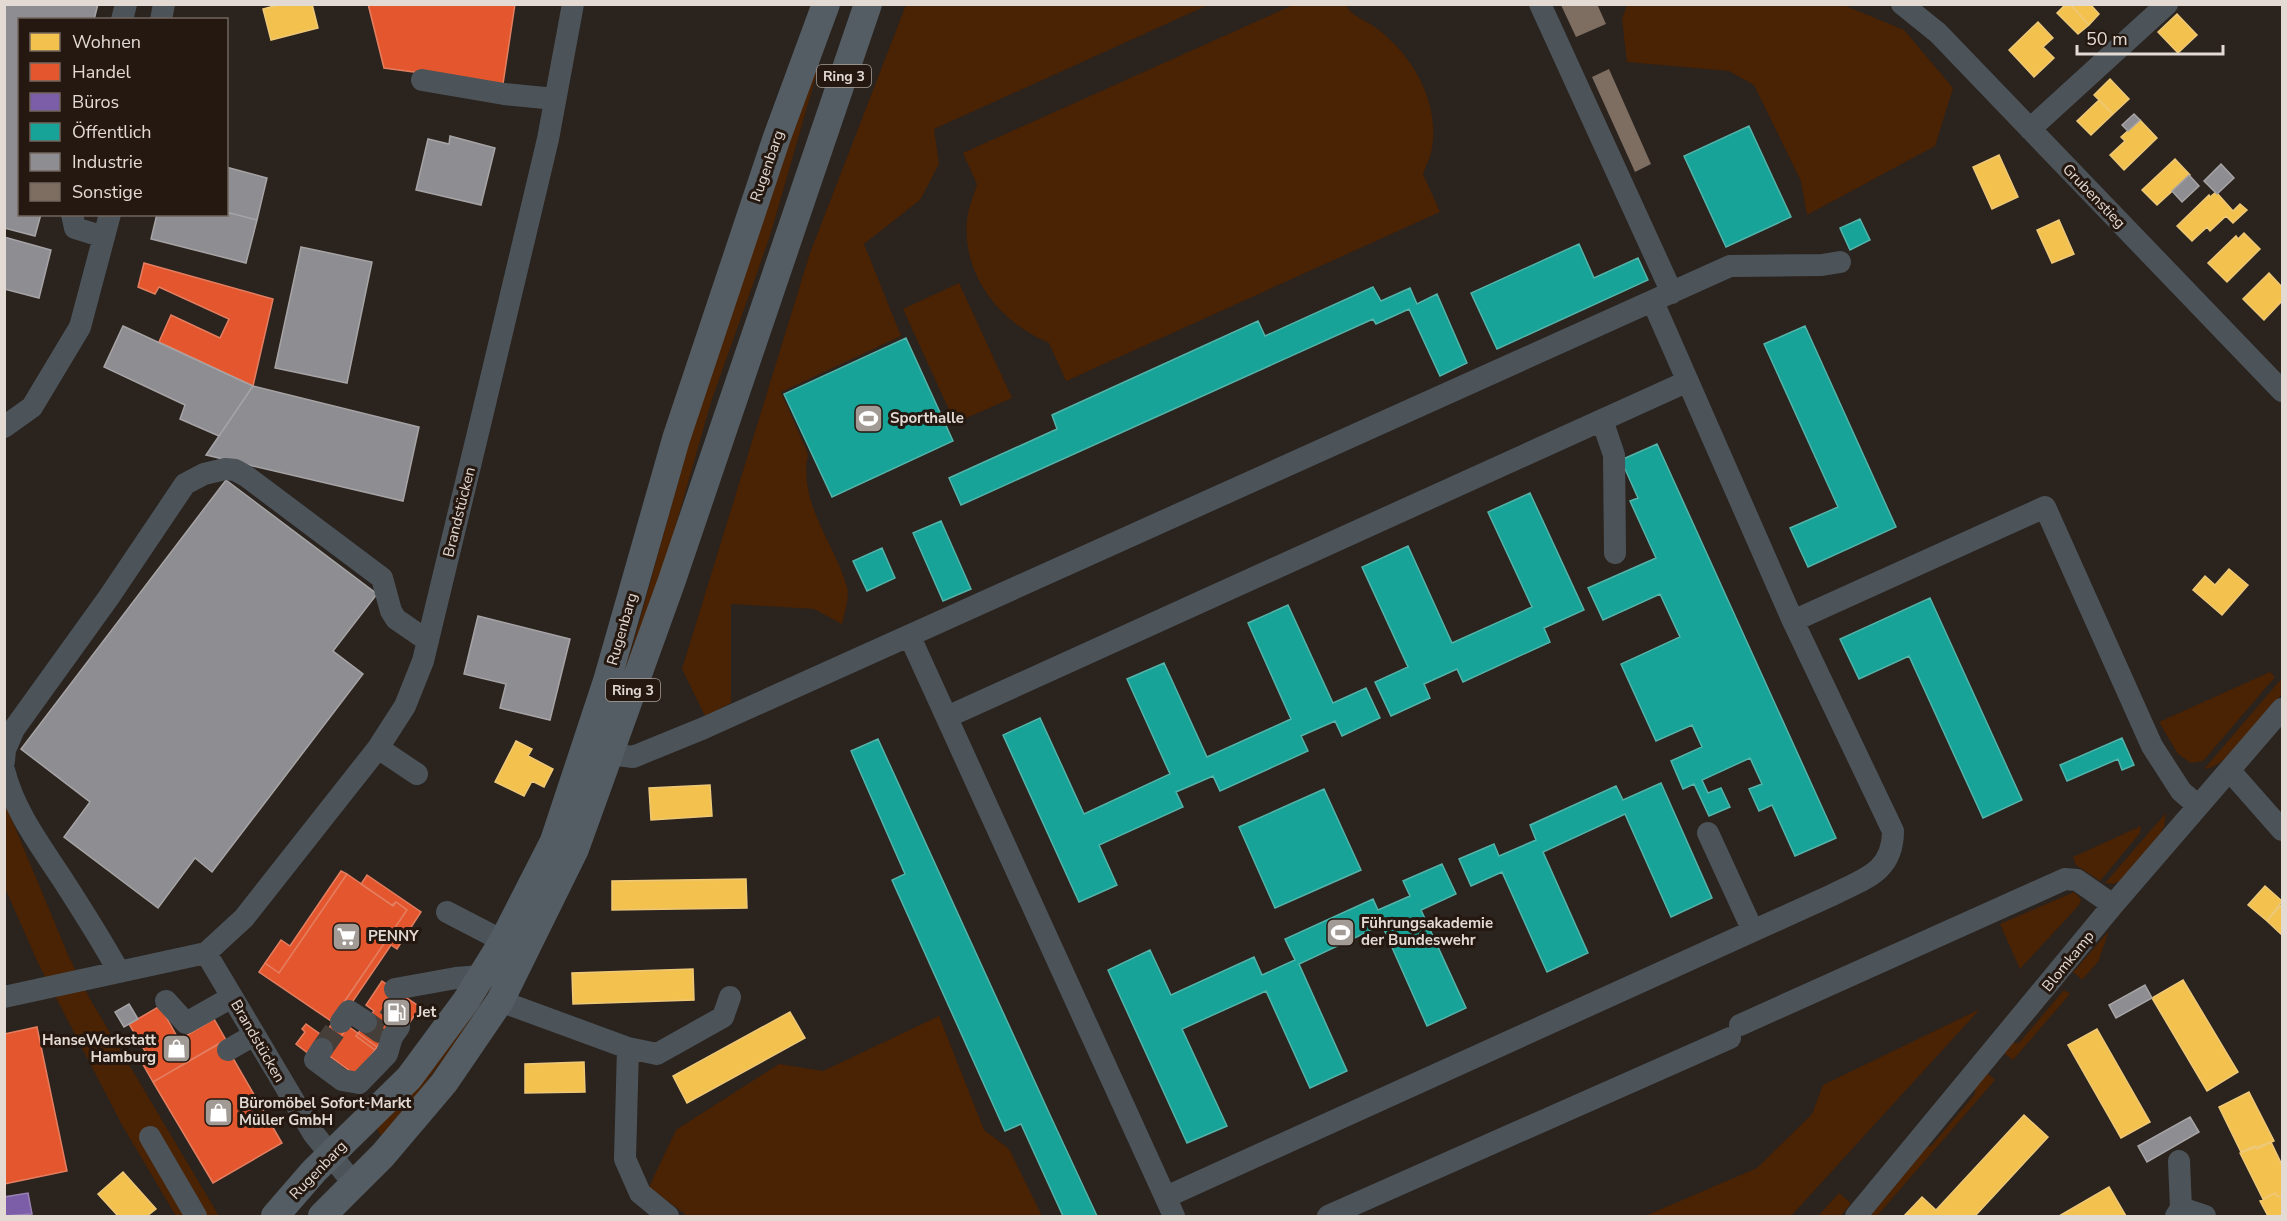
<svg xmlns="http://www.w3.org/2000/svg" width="2287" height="1221" viewBox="0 0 2287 1221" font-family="'Nunito Sans',sans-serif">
  <rect width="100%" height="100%" fill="#2a231e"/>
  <path fill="#4a2204" d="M906,5H1208L934,129L939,164L920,200L864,244L901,336L781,392L808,454C798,503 834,542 847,587C850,597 844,614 842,624L814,609L731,604V703L705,716L682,669L810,253Z
    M1293,5H1346C1352,17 1364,19 1375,27C1411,53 1440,101 1432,148C1431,156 1426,166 1423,174L1440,212L1066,381L1049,343C1000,322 962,276 967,220C968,208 974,195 977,184L963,153Z
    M1837,5L1846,6L1904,30L1953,88L1935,146L1807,215L1801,181L1754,85L1729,71L1627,62L1622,19L1627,5Z
    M813,69H818L770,236L711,402L661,577L611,713L634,641L719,334Z
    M959,283L1012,398L955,423L903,309Z
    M2270,672L2275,677L2203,761L2191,763L2178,754L2159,722Z
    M2282,678V694C2267,712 2228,768 2204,769Z
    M4,801L69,957L90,999L219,1216H176L122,1125L38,963L5,888Z
    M2166,813L2164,827L2160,834L2120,881L2113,884L2105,883Z
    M2141,826L2140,833L2100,881L2076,865L2073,857Z
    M2074,892L2081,899L2079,905L2020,969L2000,924Z
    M2109,931L2098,962L2082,980L2073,972Z
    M506,962C470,1024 428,1083 382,1138L376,1127Z
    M2064,990L2070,994L2013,1060L2001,1051L2008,1043H2019Z
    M1980,1009L1791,1216H1645L1757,1168L1812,1114L1823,1085Z
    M939,1016L984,1130L1009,1149L1042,1216H684L685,1214L649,1187L676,1130L779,1064L823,1071Z
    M1985,1071L1995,1080L1877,1216H1867L1922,1148L1931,1146L1975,1094V1083Z
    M1839,1193L1851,1203L1841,1216H1818Z"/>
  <path fill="#f2c14e" stroke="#eec876" stroke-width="1.5" d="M281,4H312L318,28L271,40L263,9Z
    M2066,4H2070L2089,25L2078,34L2057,13Z
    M2070,4H2090L2099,14L2089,25Z
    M2177,14L2197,35L2178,53L2158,32Z
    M2038,22L2053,38L2043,47L2054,58L2034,77L2009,50Z
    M2110,79L2129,99L2113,114L2094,95Z
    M2099,100L2113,114L2091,135L2077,121Z
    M2140,120L2157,138L2124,170L2110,155L2125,141L2121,137Z
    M1999,155L2018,197L1992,209L1973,167Z
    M2175,159L2190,175L2157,205L2142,190Z
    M2216,192L2233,211L2240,204L2247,210L2233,223L2226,216L2210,231L2207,227L2192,241L2177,226L2209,195L2210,197Z
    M2059,220L2074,254L2052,263L2037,230Z
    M2244,233L2260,249L2227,282L2208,263L2236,236L2238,239Z
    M2269,273L2282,287V301L2264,320L2243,299Z
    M2229,569L2248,585L2222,615L2193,590L2205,576L2215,585Z
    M516,741L532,749L528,756L553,769L544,787L532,781L524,796L495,782Z
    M710,785L712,816L651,820L649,788Z
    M746,879L747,908L612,910V881Z
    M2265,886L2282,901L2267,921L2248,905Z
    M2282,904V935L2267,921Z
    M693,969L694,1000L573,1004L572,973Z
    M2183,980L2238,1072L2207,1091L2152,998Z
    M790,1012L805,1038L687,1103L673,1076Z
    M2097,1029L2150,1122L2121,1138L2068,1045Z
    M584,1062L585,1092L525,1093V1064Z
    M2249,1092L2274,1141L2257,1149L2255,1146L2241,1152L2219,1107Z
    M2024,1115L2048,1137L1975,1216H1904L1922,1197L1936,1210Z
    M2271,1142L2282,1165V1194L2278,1197L2275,1193L2263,1199L2240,1153Z
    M123,1172L156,1209L147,1216H118L98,1194Z
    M2109,1187L2126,1216H2059Z
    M2275,1193L2278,1197L2282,1194V1216H2268L2260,1201Z"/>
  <path fill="#e4572e" stroke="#e47e60" stroke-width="1.5" d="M368,4H515L503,84L384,68Z
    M144,263L273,299L253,386L159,342L171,315L220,338L229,319L159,287L155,294L138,287Z
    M341,871L347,874L279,973L265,963L281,940L290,946Z
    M347,874L392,905L396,902L407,910L331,1021L259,972L265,963L279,973Z
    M367,875L421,912L397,949L391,945L340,1020L334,1017L407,910L396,902L393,906L361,884Z
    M382,981L420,1007L404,1031L393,1024L375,1050L356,1036L374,1011L366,1005Z
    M160,1006L179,1040L214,1019L226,1040L153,1082L141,1061L148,1056L129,1024Z
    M336,1018L348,1026L329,1054H309L296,1044L305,1032L302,1029L306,1024L323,1036Z
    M348,1026L377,1047L357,1076L328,1055Z
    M37,1027L67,1171L4,1184V1034Z
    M223,1041L282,1143L213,1183L153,1082Z"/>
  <path fill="#7b5ea7" stroke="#9a83b4" stroke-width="1.5" d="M28,1193L32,1214L4,1216V1197Z"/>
  <path fill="#17a398" stroke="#54b4aa" stroke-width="1.5" d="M1749,126L1791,217L1726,247L1684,156Z
    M1860,219L1870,240L1850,250L1840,228Z
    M1579,244L1594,278L1638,258L1648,280L1497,349L1471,293Z
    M1373,287L1381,301L1410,288L1417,304L1437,294L1467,363L1440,376L1409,309L1376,324L1373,319L961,505L949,478L1057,429L1052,415L1258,321L1265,336Z
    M1805,326L1896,527L1808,567L1790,528L1838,507L1764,344Z
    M906,338L953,441L832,497L784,394Z
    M1657,444L1836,838L1795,856L1772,805L1759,811L1749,789L1762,784L1750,758L1702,780L1708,793L1721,788L1730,807L1709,816L1694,784L1683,789L1671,761L1702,747L1692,725L1656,741L1621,664L1680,637L1660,594L1603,620L1588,588L1656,558L1630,501L1638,498L1621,460Z
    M1530,493L1584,610L1544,628L1550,642L1463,682L1457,669L1424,684L1430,698L1391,716L1375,682L1408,667L1362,567L1408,546L1452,643L1532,607L1488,512Z
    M941,521L971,589L943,601L913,533Z
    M882,548L895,578L867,591L853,561Z
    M1930,598L2022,800L1983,818L1909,656L1859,679L1840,639Z
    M1288,605L1333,703L1366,688L1380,718L1342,736L1335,721L1301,736L1308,751L1220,791L1213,776L1176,792L1183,807L1099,845L1117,885L1079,902L1003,735L1040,718L1084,814L1170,774L1127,679L1164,663L1207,757L1291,719L1248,623Z
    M2122,738L2134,765L2122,770L2118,759L2067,781L2060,765Z
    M878,739L1050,1115L1097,1216H1063L1021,1124L1005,1131L892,880L905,874L851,751Z
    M1661,783L1712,898L1671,917L1625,814L1543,852L1588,953L1547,972L1502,872L1471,886L1459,859L1494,844L1499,856L1536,840L1530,825L1616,786L1623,800Z
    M1324,789L1361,870L1275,908L1239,827Z
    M1442,864L1456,894L1421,910L1466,1008L1427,1026L1382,925L1299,964L1347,1071L1310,1088L1266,991L1182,1029L1227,1126L1187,1143L1108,970L1150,950L1171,995L1254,957L1262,975L1295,960L1285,939L1373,899L1378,910L1410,896L1403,881Z"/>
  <path fill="#8d8d92" stroke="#a7a4a6" stroke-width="1.5" d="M4,4H98L94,20H20V214H41L35,236L4,228Z
    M2134,114L2140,120L2128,131L2122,125Z
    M450,136L495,148L481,205L416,190L428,139L449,144Z
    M2221,164L2234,178L2217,194L2204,181Z
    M226,167L267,178L257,220L226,212Z
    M2189,175L2199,186L2182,202L2172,191Z
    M226,212L257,220L246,263L151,239L157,214H226Z
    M4,237L51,250L39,298L4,289Z
    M301,247L372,262L347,383L275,368Z
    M123,326L253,386L219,436L180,419L185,405L104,367Z
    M253,386L419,427L403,501L206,455Z
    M226,480L377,594L333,651L363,674L212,872L195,858L158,908L64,837L90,802L21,749Z
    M478,616L570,639L550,720L500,708L506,684L464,674Z
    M2145,985L2152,998L2116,1018L2109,1005Z
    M129,1004L138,1019L124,1027L115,1012Z
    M2190,1117L2199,1132L2147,1162L2138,1146Z"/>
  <path fill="#7e6d61" d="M1597,4L1606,24L1576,37L1561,5Z
    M1609,69L1651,164L1635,172L1592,77Z"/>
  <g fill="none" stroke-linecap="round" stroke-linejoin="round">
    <path stroke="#463e39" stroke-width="22" stroke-dasharray="22 11" stroke-linecap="butt" d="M366,1022L380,1032L404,996
      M322,1049L341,1022"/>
    <path stroke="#4c545a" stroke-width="22" d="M1540,4L1672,293
      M1902,4L1938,33L2282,391
      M122,20L126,4
      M161,20L164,4
      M422,80L504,94L555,99
      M2030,129L2167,4
      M72,214L75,228L104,237
      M1602,420L1614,455L1615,553
      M4,427L32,407L80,327L110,214
      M1793,621L2045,507L2152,746L2181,791L2198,806
      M910,637L1174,1216
      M947,717L1686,382
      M378,748L417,774
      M610,754L633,757L704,728L1730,266L1822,265L1840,262
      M4,761L5,750L14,729L109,597L185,484L204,474L225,469L235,470L246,476L382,578L391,611L396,619L428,641
      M4,770C14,810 38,842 61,877C81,908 101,939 119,972
      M2230,771L2282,830
      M1708,833L1753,931
      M447,912L503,941
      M206,953L313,1133L354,1184
      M395,989L456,978L481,976
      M4,997L206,953L244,918L378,748L405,706L423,661L483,412L548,139L573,4
      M166,1001L186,1023L232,997
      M500,1001L628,1048L657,1054L723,1017L730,997
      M341,1022L349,1011L366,1022
      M1740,1025L2065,879L2077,880L2113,905
      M628,1048L625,1159L640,1193L668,1216
      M322,1049L315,1060L342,1080L359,1083L387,1054L392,1037L399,1027
      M228,1050L254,1035
      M150,1137L196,1216
      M2179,1161L2181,1208
      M1166,1197L1830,896C1863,879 1893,873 1893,831L1793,621L1653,302
      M1328,1216L1730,1038
      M1856,1216L2113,905L2282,709
      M2176,1216L2181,1208L2205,1216"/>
    <path stroke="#535d63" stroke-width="28" d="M275,1216L314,1171L409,1078L466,1001L503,941L554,841L607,681L676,439L777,137L826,4
      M322,1216L383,1155L444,1083L500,1001L575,849L671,583L868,4"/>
  </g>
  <defs>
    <symbol id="stadium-square" viewBox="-11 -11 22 22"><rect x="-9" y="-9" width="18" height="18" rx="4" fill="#a29a94" stroke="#251810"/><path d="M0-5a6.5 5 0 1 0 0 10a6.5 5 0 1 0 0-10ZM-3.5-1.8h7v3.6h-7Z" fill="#fff"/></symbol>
    <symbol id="supermarket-square" viewBox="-11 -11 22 22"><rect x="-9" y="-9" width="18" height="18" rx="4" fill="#a29a94" stroke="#251810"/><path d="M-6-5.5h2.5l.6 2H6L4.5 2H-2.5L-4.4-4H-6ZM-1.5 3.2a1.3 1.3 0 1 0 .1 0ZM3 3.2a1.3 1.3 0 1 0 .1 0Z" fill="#fff"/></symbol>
    <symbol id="fuel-square" viewBox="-11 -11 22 22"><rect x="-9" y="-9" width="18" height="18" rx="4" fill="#a29a94" stroke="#251810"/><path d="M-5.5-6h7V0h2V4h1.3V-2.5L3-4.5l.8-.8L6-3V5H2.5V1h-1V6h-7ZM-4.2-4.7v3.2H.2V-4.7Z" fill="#fff"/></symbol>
    <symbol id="shop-square" viewBox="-11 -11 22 22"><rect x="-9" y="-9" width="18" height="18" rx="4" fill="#a29a94" stroke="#251810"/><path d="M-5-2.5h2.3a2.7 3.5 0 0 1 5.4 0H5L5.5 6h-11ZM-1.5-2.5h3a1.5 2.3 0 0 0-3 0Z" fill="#fff"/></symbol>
  </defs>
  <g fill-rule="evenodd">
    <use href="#stadium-square" x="852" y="402" width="33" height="33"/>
    <use href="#stadium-square" x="1324" y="916" width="33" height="33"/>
    <use href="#supermarket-square" x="330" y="920" width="33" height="33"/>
    <use href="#fuel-square" x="380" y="996" width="33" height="33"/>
    <use href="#shop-square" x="160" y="1032" width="33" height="33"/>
    <use href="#shop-square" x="202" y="1096" width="33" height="33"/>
  </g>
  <g text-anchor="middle" stroke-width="6" stroke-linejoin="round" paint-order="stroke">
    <g fill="#251810" stroke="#aaa099" stroke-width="1.5">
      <rect x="817" y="65" width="54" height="22" rx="4.5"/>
      <rect x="606" y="679" width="54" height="22" rx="4.5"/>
    </g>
    <g font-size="14" font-weight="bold" fill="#e3dad4">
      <text x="844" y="81">Ring 3</text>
      <text x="633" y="695">Ring 3</text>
    </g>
    <g font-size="15" fill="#e3dad4" stroke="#251810">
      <text transform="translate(767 166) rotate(-71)" y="5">Rugenbarg</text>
      <text transform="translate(2094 196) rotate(46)" y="5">Grubenstieg</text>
      <text transform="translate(459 512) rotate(-76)" y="5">Brandstücken</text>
      <text transform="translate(622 629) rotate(-74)" y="5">Rugenbarg</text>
      <text transform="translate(2068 961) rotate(-51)" y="5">Blomkamp</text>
      <text transform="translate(258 1041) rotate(60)" y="5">Brandstücken</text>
      <text transform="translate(318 1170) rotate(-46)" y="5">Rugenbarg</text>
    </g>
    <g font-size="15" font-weight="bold" fill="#e3dad4" stroke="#251810" text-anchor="start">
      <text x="890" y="423">Sporthalle</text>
      <text x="1361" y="928">Führungsakademie<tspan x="1361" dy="17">der Bundeswehr</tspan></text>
      <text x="368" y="941">PENNY</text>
      <text x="417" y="1017">Jet</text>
      <text x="156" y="1045" text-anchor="end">HanseWerkstatt<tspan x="156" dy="17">Hamburg</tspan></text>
      <text x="239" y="1108">Büromöbel Sofort-Markt<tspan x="239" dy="17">Müller GmbH</tspan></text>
    </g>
  </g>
  <rect width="2287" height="1221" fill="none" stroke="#e3dad4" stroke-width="12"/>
  <rect x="18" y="18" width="210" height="198" fill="#251810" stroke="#71665e" stroke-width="1.5"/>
  <rect x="30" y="33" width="30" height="18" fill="#f2c14e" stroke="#71665e" stroke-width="1.5"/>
  <text x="72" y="48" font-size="18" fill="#e3dad4">Wohnen</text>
  <rect x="30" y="63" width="30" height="18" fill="#e4572e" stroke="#71665e" stroke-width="1.5"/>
  <text x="72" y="78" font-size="18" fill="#e3dad4">Handel</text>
  <rect x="30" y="93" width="30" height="18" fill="#7b5ea7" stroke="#71665e" stroke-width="1.5"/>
  <text x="72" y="108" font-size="18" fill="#e3dad4">Büros</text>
  <rect x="30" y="123" width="30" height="18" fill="#17a398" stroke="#71665e" stroke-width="1.5"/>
  <text x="72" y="138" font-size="18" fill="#e3dad4">Öffentlich</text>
  <rect x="30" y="153" width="30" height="18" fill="#8d8d92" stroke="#71665e" stroke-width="1.5"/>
  <text x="72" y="168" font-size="18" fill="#e3dad4">Industrie</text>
  <rect x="30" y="183" width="30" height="18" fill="#7e6d61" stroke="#71665e" stroke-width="1.5"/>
  <text x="72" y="198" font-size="18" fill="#e3dad4">Sonstige</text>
  <path d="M2077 45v9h146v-9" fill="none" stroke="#e3dad4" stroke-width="3"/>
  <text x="2086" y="45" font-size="18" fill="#e3dad4" stroke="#251810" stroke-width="4.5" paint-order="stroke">50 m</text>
</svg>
